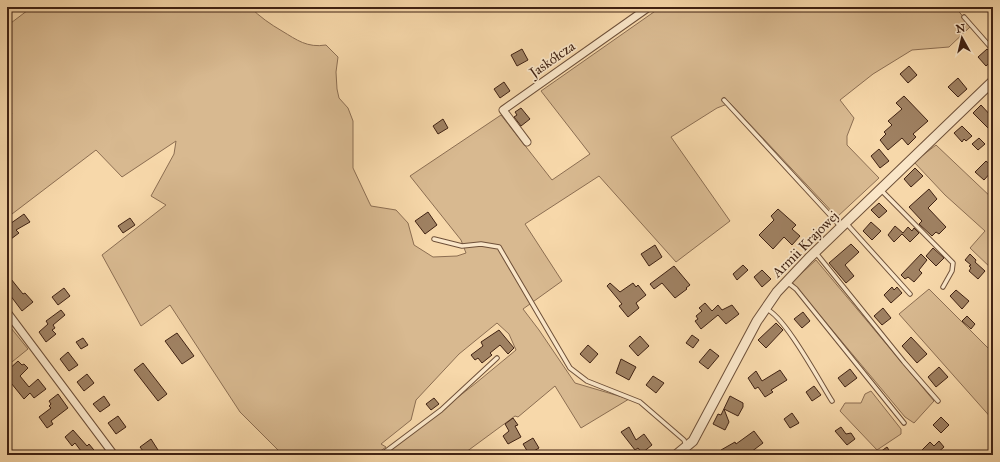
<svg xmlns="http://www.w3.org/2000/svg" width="1000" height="462" viewBox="0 0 1000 462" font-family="'IM FELL Great Primer',serif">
  <rect width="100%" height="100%" fill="#f7d8aa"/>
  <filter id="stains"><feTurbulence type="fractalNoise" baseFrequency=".005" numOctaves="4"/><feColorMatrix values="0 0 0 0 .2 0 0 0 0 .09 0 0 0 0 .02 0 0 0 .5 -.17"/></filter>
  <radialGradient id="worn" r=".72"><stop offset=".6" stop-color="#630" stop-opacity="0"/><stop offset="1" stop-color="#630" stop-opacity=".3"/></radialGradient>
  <path fill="#d8b990" stroke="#8c6e52" d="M32,7H250C260,17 270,24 282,31C297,40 307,48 326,45L338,57L336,72L337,89L339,98L348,108L353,121V168L369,202L371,206L396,210L408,223L414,245L433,257L457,256L466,253L461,240L410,176L501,115L552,180L590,154L541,91L661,7H763L766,10L770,7H955L971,26L949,47L912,50L873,74L840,100L854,118L847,136V145L879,178L837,217L730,103L717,108L671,137L730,221L676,262L599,176L525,224L562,281L523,309L539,330L575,383L629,399L581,428L555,386L518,417L515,416L462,455H384L476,383L516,350L509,334L497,323L459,354L416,400L411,420L381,444L386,447L375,455H283L240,412L170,305L141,326L102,255L166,205L151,196L174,154L176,141L122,177L96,150L12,214L7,207V118L12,114L7,107V26Z
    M936,145L993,199V270L970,248L985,231L945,195L914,162Z
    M816,260L934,401L914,423L905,417L792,282Z
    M929,289L993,353V420L899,314Z
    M7,323L28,349L7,366Z
    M871,391L901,429V434L877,450L840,411L845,403H861L865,394Z"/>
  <path fill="#9f8162" stroke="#402213" d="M522,49L528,60L517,66L511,55Z
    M987,49L993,55V60L986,66L978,57Z
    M909,66L917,75L908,83L900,74Z
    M958,78L967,89L958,97L948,87Z
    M504,82L510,91L500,98L494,89Z
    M904,96L928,121L913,134L916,137L908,145L902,138L888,150L880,140L886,134L884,132L892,125L888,121L902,109L896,103Z
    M981,105L993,118V133L973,113Z
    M521,108L530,119L521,126L514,117L517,115L515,112Z
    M443,119L448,128L438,134L433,126Z
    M962,126L972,136L966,141L964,139L962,142L954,133Z
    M979,138L985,144L978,150L972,144Z
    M879,149L889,161L880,168L871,156Z
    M986,161L993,167V170L984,180L975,172Z
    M915,168L923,176L911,187L904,179Z
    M929,189L937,199L928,208L946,227L939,234L936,232L932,236L919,224L922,221L909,207Z
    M879,203L887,211L879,218L871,210Z
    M778,209L796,225L792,229L800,236L792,245L784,237L773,249L759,235L774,220L771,216Z
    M428,212L437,225L425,234L415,221Z
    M24,214L30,222L16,230L19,233L7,242V226Z
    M130,218L135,225L123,233L118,226Z
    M871,222L881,231L872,240L863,231Z
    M895,226L903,233L908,227L912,231L914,228L919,233L910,242L902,234L894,242L888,235Z
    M851,244L859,252L845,265L854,276L846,283L829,263Z
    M655,245L662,257L649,266L641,254Z
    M933,248L944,258L936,266L926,256Z
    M921,254L927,260L919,270L922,273L914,282L908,277L905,279L901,275Z
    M970,254L976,260L975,262L985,271L978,279L969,271L971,268L969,266L971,265L965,260Z
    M743,265L748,270L737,280L733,274Z
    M674,266L690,285L686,288L687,289L675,298L662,283L654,289L650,284Z
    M762,270L771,279L762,287L754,277Z
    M7,274L23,294L25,293L33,302L22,311L7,291Z
    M610,283L620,292L633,283L636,287L638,285L646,295L636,303L639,308L628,317L619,306L622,304L607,286Z
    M892,287L894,290L897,287L902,293L891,303L884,295Z
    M64,288L70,296L58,305L52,297Z
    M956,290L969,301L962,309L950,296Z
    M705,303L712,311L718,305L722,310L732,305L739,314L726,324L718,315L701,329L695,321L698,319L696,316L702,311L699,308Z
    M883,308L891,318L882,325L874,316Z
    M61,310L65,315L53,325L55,328L52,330L56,334L46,342L39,332L48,324L46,321Z
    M803,312L810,321L802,328L794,319Z
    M967,316L975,324L971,329L962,321Z
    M776,323L783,330L766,348L758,340Z
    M499,330L514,348L508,354L500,345L490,353L492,355L482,363L478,358L475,360L471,355L483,346L481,342Z
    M177,333L194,356L182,364L165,341Z
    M692,335L699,340L693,348L686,343Z
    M640,336L649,346L638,356L629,346Z
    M911,337L927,354L917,363L902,346Z
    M83,338L88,345L81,349L76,342Z
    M588,345L598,354L590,363L580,354Z
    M710,349L719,356L708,369L699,362Z
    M68,352L78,365L69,371L60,359Z
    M621,359L636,367L629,380L616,373Z
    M18,361L22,365L24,364L28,368L20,376L29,387L38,379L46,389L34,398L30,393L24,399L7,378V371Z
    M143,363L167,394L158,401L134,370Z
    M939,367L948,377L936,387L928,377Z
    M850,369L857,378L845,387L838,378Z
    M780,370L787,380L771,390L773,392L765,397L758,387L755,389L748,378L756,371L762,381Z
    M87,374L94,383L84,391L77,382Z
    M653,376L664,383L656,393L646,385Z
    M814,386L821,395L812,401L806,392Z
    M58,394L68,408L51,421L53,424L47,428L39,417L51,408L49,406L51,404L49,401Z
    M104,396L110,405L100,412L93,404Z
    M730,396L743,403V407L738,416L724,409L729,422L725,430L713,424L718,414L721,415Z
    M434,398L439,404L431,410L426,404Z
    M792,413L799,423L790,428L784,419Z
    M118,416L126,427L116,434L108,423Z
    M941,417L949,425L941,433L933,425Z
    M513,418L518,425L515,426L521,437L508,444L503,436L509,431L505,424Z
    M629,427L636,440L644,434L652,445L642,453L638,448L635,450L621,432Z
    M841,427L846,434L851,433L855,439L847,445L835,431Z
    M73,430L87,446L89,444L98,455H84L75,443L72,446L65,437Z
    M754,431L763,443L747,455H724L721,450L735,442L736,444Z
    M533,438L539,448L529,454L523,444Z
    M151,439L158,450L151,455H146L140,447Z
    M939,441L944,447L935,455H917L930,442L934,446Z
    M887,447L892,455H876Z"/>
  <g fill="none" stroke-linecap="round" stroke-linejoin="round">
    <defs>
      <path id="service" d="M964,17L993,50
        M724,100L840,226
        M881,190L953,263L952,271L943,287
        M846,223L910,294
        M434,239L462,246L481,244L499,247L570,368L587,381L640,402L684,440L686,446
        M816,253L904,362L938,401
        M787,282L796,289L904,423
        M766,309C784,315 820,382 832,401
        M381,455L441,410L497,358"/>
      <path id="minor" d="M527,142L503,110L649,7
        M7,312L114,455"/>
      <path id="tertiary" d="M676,455L693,441L757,321L777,292L809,258L993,81"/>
    </defs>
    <use href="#service" stroke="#6e5039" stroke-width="5.5"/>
    <use href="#minor" stroke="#6e5039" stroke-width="9"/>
    <use href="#tertiary" stroke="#6e5039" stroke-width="11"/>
    <use href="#service" stroke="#fae6c8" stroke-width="3.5"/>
    <use href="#minor" stroke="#fae6c8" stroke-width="7"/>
    <use href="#tertiary" stroke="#fae6c8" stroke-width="9"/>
  </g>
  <g text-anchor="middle" stroke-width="3.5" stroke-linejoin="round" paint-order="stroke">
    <g font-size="14" fill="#402213" stroke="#fae6c8">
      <text transform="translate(552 59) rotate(-35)" y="5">Jaskółcza</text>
      <text transform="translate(805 244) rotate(-45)" y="5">Armii Krajowej</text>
    </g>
  </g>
  <rect width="1000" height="462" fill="none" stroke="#f7d8aa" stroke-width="24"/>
  <rect x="8" y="8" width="984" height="446" fill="none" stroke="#402213" stroke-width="2"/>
  <rect x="12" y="12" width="976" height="438" fill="none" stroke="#402213"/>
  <g transform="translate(962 38) rotate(352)" stroke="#fae6c8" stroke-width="3" paint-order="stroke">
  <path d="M0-3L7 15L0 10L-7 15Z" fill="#402213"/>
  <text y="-6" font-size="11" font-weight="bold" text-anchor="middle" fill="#402213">N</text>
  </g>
  <rect width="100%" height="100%" filter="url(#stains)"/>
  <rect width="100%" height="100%" fill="url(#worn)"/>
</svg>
